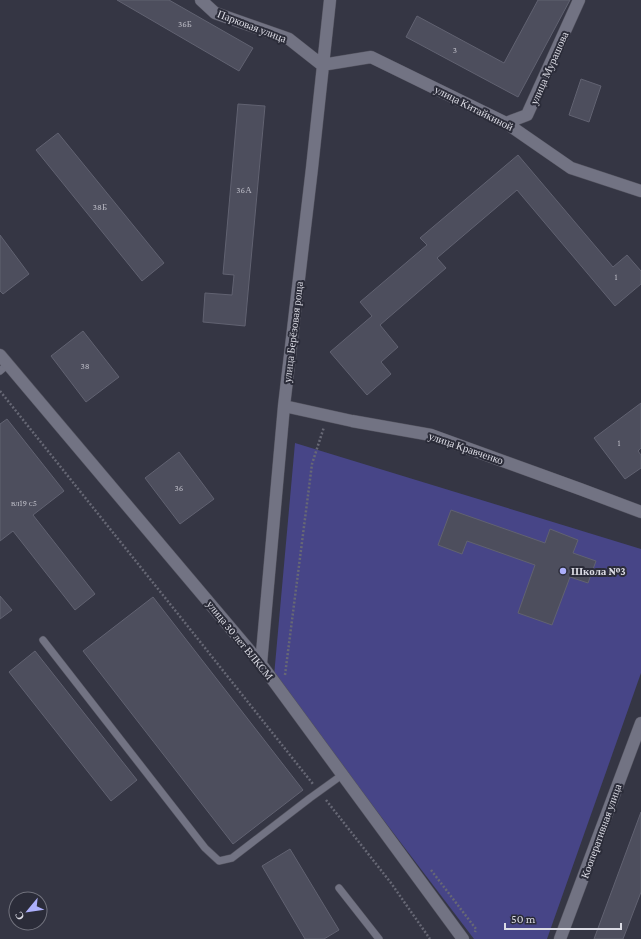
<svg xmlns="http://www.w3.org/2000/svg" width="641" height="939" viewBox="0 0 641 939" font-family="'Crimson Pro',serif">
  <rect width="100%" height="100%" fill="#353644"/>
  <path fill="#474587" d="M295,443L641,549V673L547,939H474L274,676Z"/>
  <path fill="#4d4e5d" stroke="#616271" d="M117,0H169L253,48L239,71Z
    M538,0H570L518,97L406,37L417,16L504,63Z
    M581,79L601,86L589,122L569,115Z
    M238,104L265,106L245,326L203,322L205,293L232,295L234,275L223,274Z
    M58,133L164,263L142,281L36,150Z
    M518,155L613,267L627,255L641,271V284L615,306L517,190L437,258L446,268L380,325L398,347L381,362L391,374L367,395L330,352L372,316L360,302L427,245L420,238Z
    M0,235L29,274L3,294L0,291Z
    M83,331L119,377L86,402L51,356Z
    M641,403V448L638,451L641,455V468L625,479L594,438Z
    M7,419L64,491L33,515L95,594L75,610L13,531L0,541V424Z
    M179,452L214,499L180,524L145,478Z
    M451,510L545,543L550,529L578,540L573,553L596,561L588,583L570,577L552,625L518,613L535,565L467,541L462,554L438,545Z
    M0,596L12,610L0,619Z
    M153,597L303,790L233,844L83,651Z
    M35,651L137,780L111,801L9,672Z
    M641,812V892L623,939H594Z
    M290,849L339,930L324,939H305L262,866Z"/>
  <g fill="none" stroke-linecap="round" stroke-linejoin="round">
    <defs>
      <path id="lane" d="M0,371L8,364
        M43,640L205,848L219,861L232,858L310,798L342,775
        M339,888L379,939"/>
      <path id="street" d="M201,0L215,13L289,39L322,65L371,57L506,123L571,168L641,191
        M506,123L527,115L579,0
        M0,355L261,664L463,939
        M284,406L352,421L431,435L580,489L641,512
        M261,664L284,406L312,168L330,0
        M560,939L641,723"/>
    </defs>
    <use href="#lane" stroke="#52525e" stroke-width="8"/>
    <use href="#street" stroke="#52525e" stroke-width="13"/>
    <path stroke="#676875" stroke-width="2.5" stroke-dasharray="2 2" stroke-linecap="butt" d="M0,391L186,624L313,784
      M285,675L312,464L324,427
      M326,800L391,883L430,939
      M431,870L476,929L475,932"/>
    <use href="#lane" stroke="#727383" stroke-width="7"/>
    <use href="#street" stroke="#727383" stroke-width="12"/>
  </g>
  <circle fill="#acaffb" stroke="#2b2c39" stroke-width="1.5" cx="563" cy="571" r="4"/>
  <g text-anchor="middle" stroke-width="4" stroke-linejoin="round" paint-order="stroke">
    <g font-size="9" fill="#b8b8c2">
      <text x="185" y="27">36Б</text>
      <text x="455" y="53">3</text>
      <text x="244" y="193">36А</text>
      <text x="100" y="210">38Б</text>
      <text x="616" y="280">1</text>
      <text x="85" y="369">38</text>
      <text x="619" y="446">1</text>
      <text x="179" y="491">36</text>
      <text x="24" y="506">вл19 с5</text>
    </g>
    <g font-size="11" fill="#dbdbe4" stroke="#2b2c39">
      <text transform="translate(252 26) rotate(21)" y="4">Парковая улица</text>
      <text transform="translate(549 68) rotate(-66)" y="4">улица Мурашова</text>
      <text transform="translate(474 108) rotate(27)" y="4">улица Китайкиной</text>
      <text transform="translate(293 332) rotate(-83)" y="4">улица Берёзовая роща</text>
      <text transform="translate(466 448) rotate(19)" y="4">улица Кравченко</text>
      <text transform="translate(240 640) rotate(51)" y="4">улица 30 лет ВЛКСМ</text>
      <text transform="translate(601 831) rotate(-70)" y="4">Кооперативная улица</text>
    </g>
    <g font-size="11" font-weight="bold" fill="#dbdbe4" stroke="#2b2c39" text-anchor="start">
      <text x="571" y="575">Школа №3</text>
    </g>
  </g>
  <g transform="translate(28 911) rotate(241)"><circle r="19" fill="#2b2c39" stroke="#71727d"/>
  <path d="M0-3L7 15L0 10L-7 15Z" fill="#acaffb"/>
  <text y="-6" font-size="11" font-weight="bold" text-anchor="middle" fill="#dbdbe4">С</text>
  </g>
  <path d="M505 923v6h116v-6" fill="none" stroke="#dbdbe4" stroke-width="2"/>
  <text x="511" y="923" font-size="12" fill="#dbdbe4" stroke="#2b2c39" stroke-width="3" paint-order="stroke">50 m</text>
</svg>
